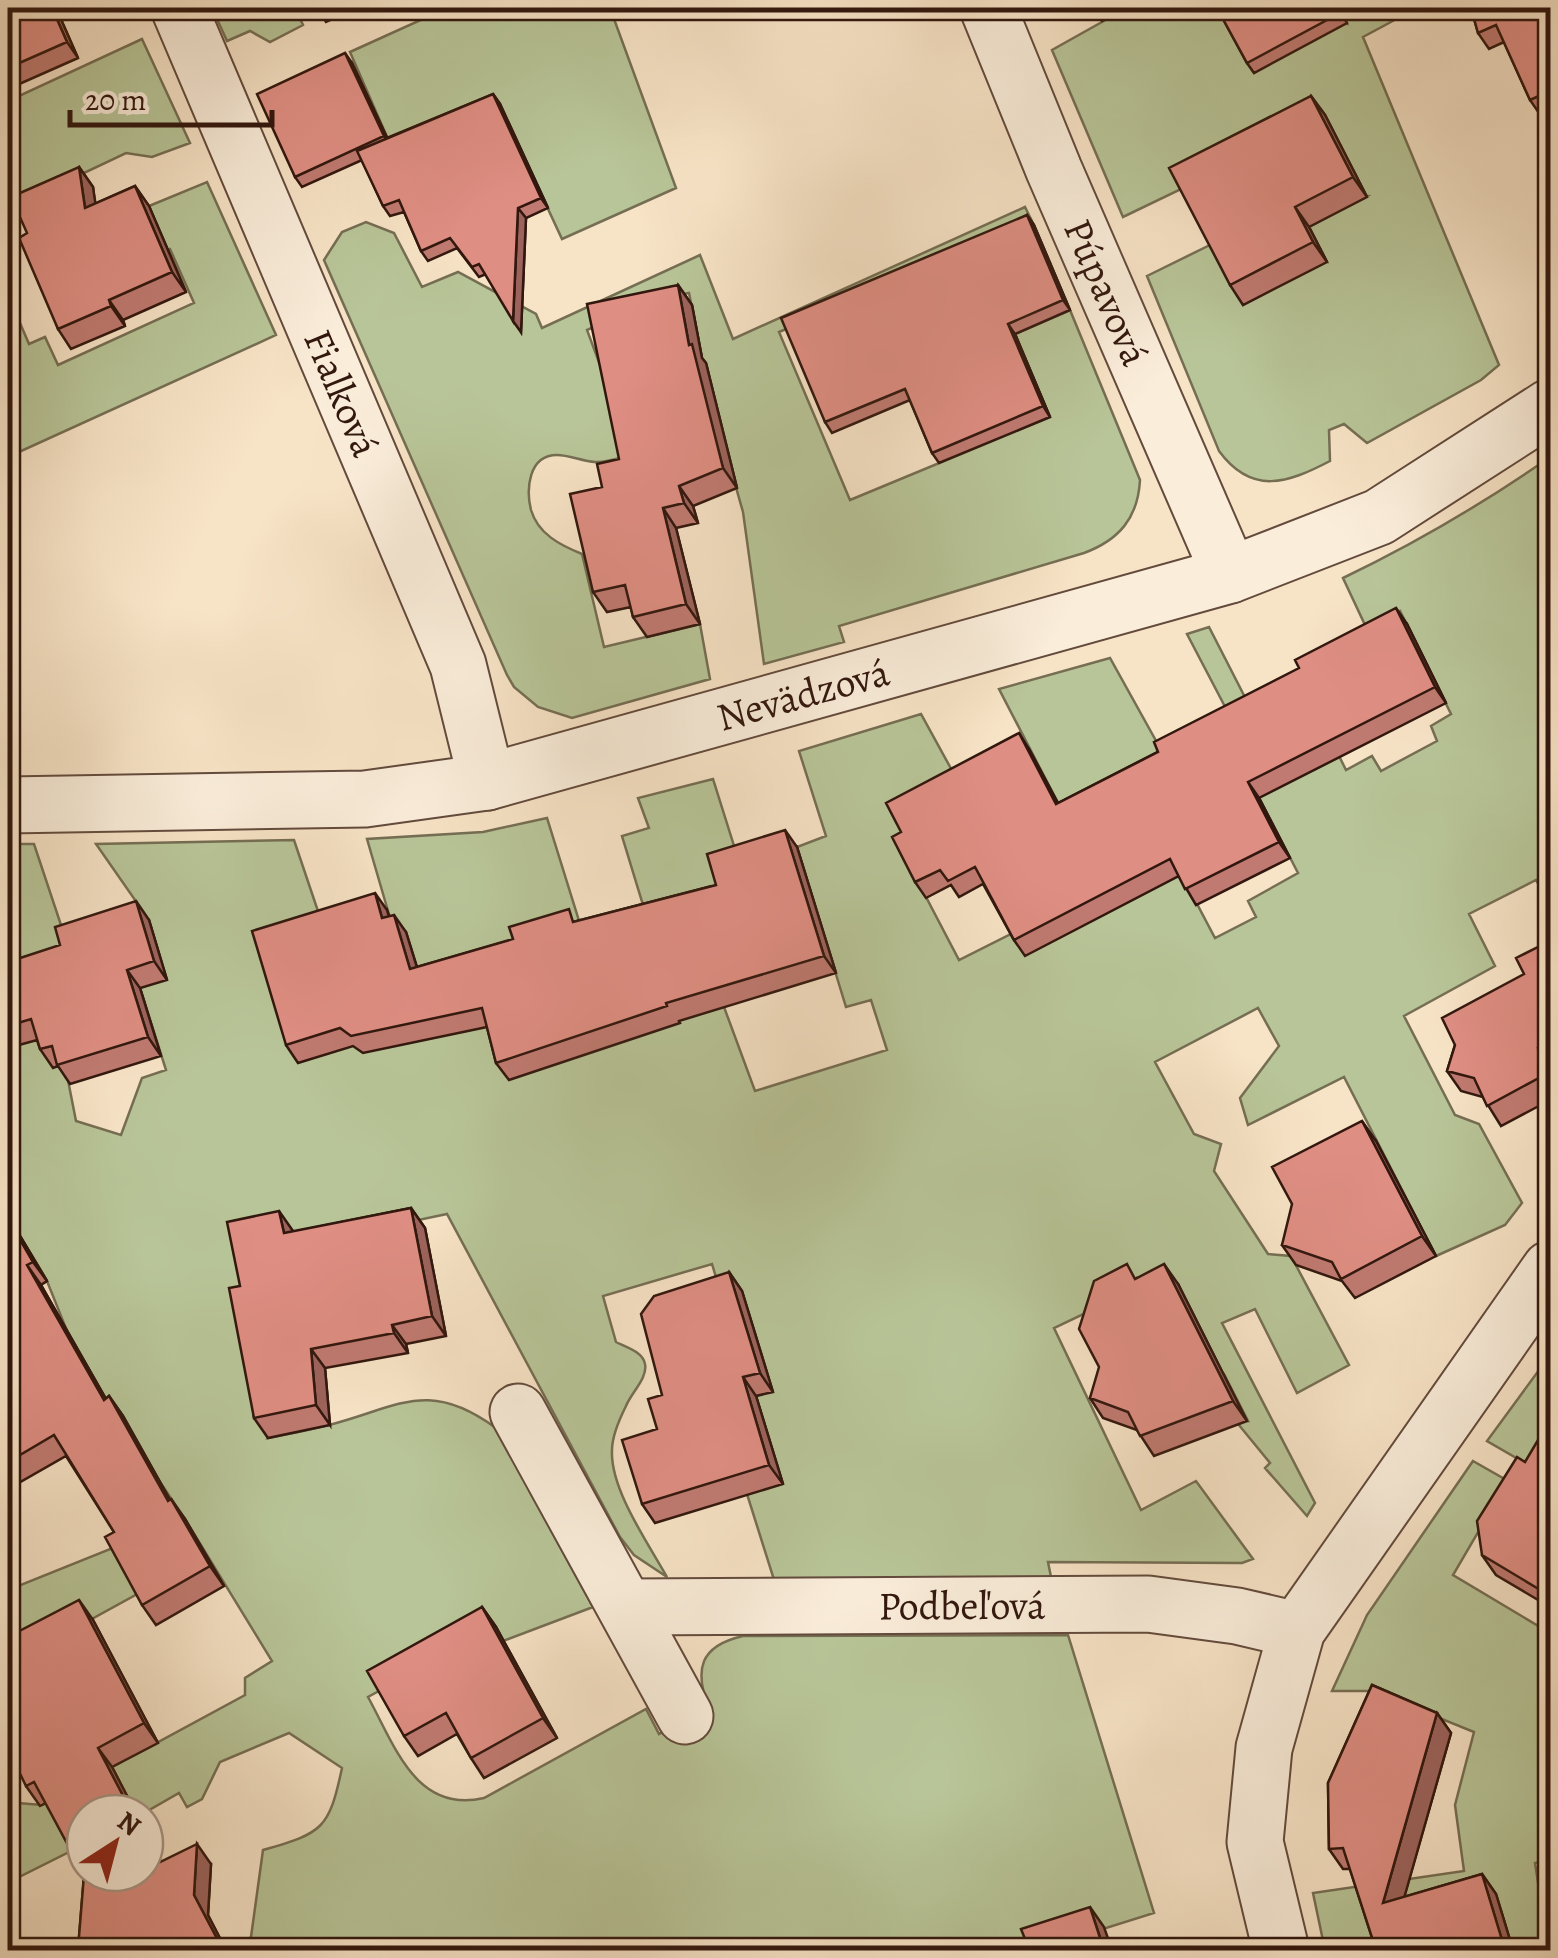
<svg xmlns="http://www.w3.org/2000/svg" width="1558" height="1958" viewBox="0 0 1558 1958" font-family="Alegreya,serif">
  <rect width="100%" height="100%" fill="#f7e3c6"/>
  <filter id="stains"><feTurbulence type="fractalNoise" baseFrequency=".002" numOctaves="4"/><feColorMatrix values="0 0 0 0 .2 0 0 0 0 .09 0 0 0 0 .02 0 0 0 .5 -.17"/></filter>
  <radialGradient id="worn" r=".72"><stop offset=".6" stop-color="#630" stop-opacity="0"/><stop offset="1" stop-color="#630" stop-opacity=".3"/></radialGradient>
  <path fill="#b8c598" stroke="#756e53" stroke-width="2.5" d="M212,8H295L303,25L270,42L250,31L227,41Z
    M447,8H610L676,188L562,239L529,168L391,146L350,52Z
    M1127,8H1242L1347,24L1338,8H1417L1363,37L1499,365L1481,380L1367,443L1344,424L1329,430L1330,461C1288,483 1252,496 1219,451L1147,276L1212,244L1327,262L1309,227L1367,196L1183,188L1123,217L1052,50Z
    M142,39L190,143L152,157L126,153L8,209V101Z
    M207,182L276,335L8,457V295L29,344L45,337L58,365L194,303L170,249L165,251L149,206Z
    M1025,207L1034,225L779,332L850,500L1050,417L1015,334L1070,310L1140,480C1138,518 1119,540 1084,553L839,626L844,642L764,664L743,512L708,389L689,293L658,299L587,330L633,454C621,457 607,463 595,462C582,461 569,455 557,455C528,455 526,490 531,510C538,534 560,545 582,554L604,647L700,624L710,679L572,718L538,707L514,687L507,675L324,260L342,232L366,222L394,233L422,287L458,272L536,314L542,328L700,255L733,339Z
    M1550,457V905L1536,880L1469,914L1495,966L1404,1016L1455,1115L1479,1124L1522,1203L1505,1225L1436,1256L1344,1077L1248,1125L1240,1098L1279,1046L1258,1008L1155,1062L1194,1134L1221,1144L1214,1171L1268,1254L1291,1256L1349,1365L1297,1393L1255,1309L1222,1323L1315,1503L1307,1516L1265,1468L1270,1463L1234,1419L1248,1421L1224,1374L1219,1376L1206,1340L1178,1284L1096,1308L1054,1328L1141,1510L1196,1481L1253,1559L1242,1563L1048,1562L1052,1582L775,1583L747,1494L782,1484L756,1396L772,1391L742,1292L722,1297L712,1264L603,1296L616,1342C626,1347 643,1352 645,1364C648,1378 631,1393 626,1406C620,1418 612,1436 612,1450C610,1489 648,1543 667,1577L634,1555L620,1537L447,1214L418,1220L268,1438C288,1434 309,1430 329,1425C399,1407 428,1378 496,1428L593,1607L503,1641L495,1628L368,1697C395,1746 416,1814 484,1798L646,1709L659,1734L709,1709C694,1670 699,1646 743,1636L1068,1635L1154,1913L1036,1950H226L251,1937L263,1850C323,1833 329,1829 342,1768L289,1733L220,1762L202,1799L187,1807L179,1793L144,1813H85V1844L13,1880L8,1869V1808L18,1803L42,1805L245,1695V1678L272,1661L185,1519L139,1593L8,1665V1590L185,1519L118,1420L67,1331L47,1281L8,1216V844H34L68,946L65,1065L76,1121L121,1135L142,1078L166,1070L140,988L166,979L149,920L96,844L294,840L324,929L395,935L367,839L483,832L547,818L581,927L679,1023L622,836L649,828L638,798L713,779L740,865L710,969L755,1091L887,1050L871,1000L846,1007L797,847L826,836L799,751L921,714L960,785L912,847L903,853L959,960L1013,933L1113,909L999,689L1110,658L1165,757L1135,786L1215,938L1256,917L1248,901L1298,873L1223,728L1233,722L1187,634L1209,627L1250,707L1302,681L1346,770L1372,756L1381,771L1437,741L1431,726L1451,714L1400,611L1366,627L1343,578C1416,543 1484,503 1550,457Z
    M1550,1355V1462L1544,1474L1487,1441Z
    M1473,1461L1508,1481L1453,1575L1550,1633V1860L1535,1863L1539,1889L1550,1888V1950H1513L1501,1911L1384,1950H1325L1313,1893L1464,1871L1455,1805L1474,1732L1373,1691H1332L1367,1615Z"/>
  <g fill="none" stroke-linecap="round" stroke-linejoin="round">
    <defs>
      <g id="minor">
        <path id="s1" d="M179,8L458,665L487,782"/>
        <path id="s2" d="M988,8L1054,170L1230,575"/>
        <path id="s3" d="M8,805L365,799L487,782L1230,575L1379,517L1550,407"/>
        <path d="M518,1412L685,1716"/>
        <path id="s4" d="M627,1607L1148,1604L1237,1616L1297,1630"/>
        <path d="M1281,1950L1255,1842L1264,1748L1297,1630L1550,1269"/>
      </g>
    </defs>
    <use href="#minor" stroke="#634a3c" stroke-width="59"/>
    <use href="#minor" stroke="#faedda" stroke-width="55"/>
  </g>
  <path fill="#c07a71" stroke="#32170e" stroke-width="2.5" d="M8,8H56L78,58L8,89Z
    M317,8H357L326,22Z
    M1093,8H1127L1102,21Z
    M1217,8H1338L1347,23L1254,73L1247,63Z
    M1471,8H1550V112L1541,116L1530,100L1504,42L1489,49L1478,33Z
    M352,63L387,138L493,94L500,104L548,208L526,218L521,332L486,274L479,277L457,248L428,261L421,251L404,212L390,216L383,206L362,160L302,187L295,177Z
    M1311,96L1325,115L1367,197L1309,227L1327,262L1243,305L1230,285Z
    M79,167L93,187L95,204L135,186L149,206L186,292L123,320L125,326L71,349L58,329L27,233Z
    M1027,215L1034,225L1070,310L1015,334L1050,417L939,463L932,453L910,400L832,433L825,422Z
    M678,285L692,305L702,358L706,363L737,488L693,506L698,523L676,528L700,624L647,637L633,617L631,607L607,612L593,592L602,487L619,459Z
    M1407,624L1446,703L1259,798L1290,858L1196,905L1179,876L1025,956L1014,940L983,884L959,897L951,885L926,898L915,882L901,832L1029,749L1058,803Z
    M797,847L836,973L679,1021L680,1023L509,1080L496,1063L487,1027L363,1053L353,1046L298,1063L286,1045L387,910L389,916L406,932L417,967L577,921L716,885Z
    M149,920L167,980L140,988L161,1056L70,1084L58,1066L53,1068L40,1049L37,1040L8,1048V962Z
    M1550,941V1100L1501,1126L1483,1097L1461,1091L1447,1071L1455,1045L1524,974Z
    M1376,1141L1436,1256L1355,1298L1342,1281L1296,1265L1282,1245Z
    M411,1208L425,1228L446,1336L406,1344L408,1353L325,1368L330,1425L268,1438L254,1418L240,1286L293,1232Z
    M8,1216L47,1281L41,1285L106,1399L109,1396L123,1416L170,1500L185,1519L224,1586L156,1625L142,1605L114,1532L66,1456L8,1489Z
    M729,1272L742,1291L773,1392L756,1396L783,1484L655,1523L642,1504L657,1429L662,1395Z
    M1137,1278L1178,1284L1247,1421L1154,1456L1137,1430L1103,1418L1090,1398Z
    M1550,1440V1607L1496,1575L1482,1555L1525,1462Z
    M482,1607L496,1627L557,1738L484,1778L471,1758L457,1734L418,1756L404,1736Z
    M93,1620L158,1743L112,1767L161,1862L211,1864L208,1915L226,1950H79L78,1949L84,1875L46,1803L40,1806L26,1786Z
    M1372,1685L1437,1713L1451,1733L1404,1897L1482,1874L1496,1894L1513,1950H1376L1350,1869H1343L1329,1849L1328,1783Z"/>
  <path fill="#9c635c" stroke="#32170e" stroke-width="2.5" d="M52,8H56L78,58L67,42Z
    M345,53L352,63L391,146L384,136Z
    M493,94L500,104L548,208L541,198Z
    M1311,96L1325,115L1367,197L1353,177Z
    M79,167L93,187L99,228L85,208Z
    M135,186L149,206L186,292L172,272Z
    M1295,207L1309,227L1327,262L1313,242Z
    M518,208L526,218L521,332L513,321Z
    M1027,215L1034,225L1070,310L1063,300Z
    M678,285L692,305L702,358L706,363L737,488L723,468L689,345Z
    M109,300L123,320L125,326L111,306Z
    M1008,324L1015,334L1050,417L1043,406Z
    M679,486L693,506L698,523L684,503Z
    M663,508L676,528L700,624L686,604Z
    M1396,608L1407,624L1446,703L1435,687Z
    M1019,733L1029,749L1066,819L1056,804Z
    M1248,782L1259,798L1290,858L1279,842Z
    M785,830L797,847L836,973L824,956Z
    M375,893L387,910L395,935L382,918Z
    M136,901L149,920L167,980L154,961Z
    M394,915L406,932L423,987L410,969Z
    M127,970L140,988L161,1056L148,1037Z
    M1362,1121L1376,1141L1436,1256L1422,1236Z
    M411,1208L425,1228L446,1336L432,1316Z
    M279,1211L293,1231L297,1253L284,1233Z
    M8,1216L47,1281L33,1262L8,1219Z
    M1164,1264L1178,1284L1247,1421L1233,1401Z
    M27,1265L41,1285L118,1420L104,1400Z
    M729,1272L742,1291L773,1392L760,1373Z
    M392,1325L406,1344L408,1353L394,1333Z
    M311,1349L325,1368L330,1425L316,1405Z
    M743,1377L756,1396L783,1484L769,1465Z
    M109,1396L123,1416L182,1521L168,1501Z
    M171,1499L185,1519L224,1586L210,1566Z
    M1550,1578V1602L1542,1591Z
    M79,1600L93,1620L158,1743L144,1723Z
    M482,1607L496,1627L557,1738L543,1718Z
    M1437,1713L1451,1733L1397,1923L1383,1903Z
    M98,1748L112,1767L136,1813H132Z
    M145,1831L172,1883L158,1863L145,1838Z
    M197,1844L211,1864L208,1915L226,1950H223L194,1895Z
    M1482,1874L1496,1894L1513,1950H1505Z
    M1090,1907L1104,1927L1112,1950H1104Z"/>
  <path fill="#df8e83" stroke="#32170e" stroke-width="2.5" d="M8,8H52L67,42L8,68Z
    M1217,8H1337L1340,13L1247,63Z
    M1471,8H1550V91L1530,100L1496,25L1478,33Z
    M345,53L384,136L295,177L257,94Z
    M493,94L541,198L518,208L513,321L479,264L472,267L450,238L421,251L399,200L383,206L357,151Z
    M1311,96L1353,177L1295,207L1313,242L1230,285L1169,168Z
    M79,167L85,208L135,186L172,272L109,300L111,306L58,329L19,238L27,233L11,197Z
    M1027,215L1063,300L1008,324L1043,406L932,453L905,389L825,422L781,318Z
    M678,285L689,345L692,344L723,468L679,486L684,503L663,508L686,604L633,617L625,585L593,592L570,494L602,487L597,464L619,459L587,304Z
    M1396,608L1435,687L1248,782L1279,842L1185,889L1170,859L1014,940L975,867L948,881L940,870L915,882L892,837L901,832L886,803L1019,733L1056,804L1158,752L1154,742L1299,668L1295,660Z
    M785,830L824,956L666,1003L667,1006L496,1063L482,1008L351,1036L340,1028L286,1045L252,931L375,893L382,918L394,915L410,969L513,939L509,927L569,909L573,922L716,885L707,854Z
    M136,901L154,961L127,970L148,1037L57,1065L52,1046L40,1049L31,1019L8,1026V962L60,945L55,927Z
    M1550,941V1041L1538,1048L1550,1072L1487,1106L1474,1078L1447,1071L1455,1045L1442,1018L1524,974L1516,958Z
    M1362,1121L1422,1236L1341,1279L1332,1262L1282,1245L1292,1204L1272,1167Z
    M411,1208L432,1316L392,1325L394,1333L311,1349L316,1405L254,1418L229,1288L240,1286L227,1222L279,1211L284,1233Z
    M8,1219L33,1262L27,1265L104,1400L109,1396L168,1501L171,1499L210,1566L142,1605L105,1537L114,1532L54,1435L8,1462Z
    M1127,1264L1135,1279L1164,1264L1233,1401L1140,1436L1128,1412L1090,1398L1099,1367L1079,1329L1094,1281Z
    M729,1272L760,1373L743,1377L769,1465L642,1504L622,1440L657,1429L648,1399L662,1395L641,1314L654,1296Z
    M1541,1435L1550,1440V1578L1542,1591L1482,1555L1477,1521L1517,1457L1525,1462Z
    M79,1600L144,1723L98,1748L132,1813H85V1873H145V1838L158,1863L197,1844L194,1895L223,1950L78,1949L84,1875L34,1782L26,1786L8,1749V1637Z
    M482,1607L543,1718L471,1758L446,1713L404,1736L367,1671Z
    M1372,1685L1437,1713L1383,1903L1482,1874L1505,1950H1376L1343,1848L1329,1849L1328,1783Z
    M1090,1907L1104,1950H985L1025,1939L1021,1929Z"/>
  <g text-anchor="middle" stroke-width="10" stroke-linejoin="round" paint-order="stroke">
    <g font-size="40" fill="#32170e" stroke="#faedda">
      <text dy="14" stroke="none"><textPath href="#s2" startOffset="308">Púpavová</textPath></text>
      <text dy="14" stroke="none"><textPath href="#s1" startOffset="418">Fialková</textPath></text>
      <text dy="14" stroke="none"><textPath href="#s3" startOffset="808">Nevädzová</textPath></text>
      <text dy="14" stroke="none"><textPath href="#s4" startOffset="335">Podbeľová</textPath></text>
    </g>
  </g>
  <rect width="1558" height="1958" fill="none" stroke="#f7e3c6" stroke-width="40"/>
  <rect x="10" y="10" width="1538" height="1938" fill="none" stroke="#32170e" stroke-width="5"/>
  <rect x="20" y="20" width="1518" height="1918" fill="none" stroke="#32170e" stroke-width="2.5"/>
  <g transform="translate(115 1843) rotate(36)"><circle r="48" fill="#faedda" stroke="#aa9788" stroke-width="2.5"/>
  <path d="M0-8L18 38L0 25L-18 38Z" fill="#8f2418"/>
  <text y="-15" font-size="28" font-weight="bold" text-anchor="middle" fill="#32170e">N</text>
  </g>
  <path d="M70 110v15h202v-15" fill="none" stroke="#32170e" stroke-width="5"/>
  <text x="85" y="110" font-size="30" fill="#32170e" stroke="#faedda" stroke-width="8" paint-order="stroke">20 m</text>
  <rect width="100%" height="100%" filter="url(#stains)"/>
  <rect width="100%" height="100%" fill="url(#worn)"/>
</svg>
